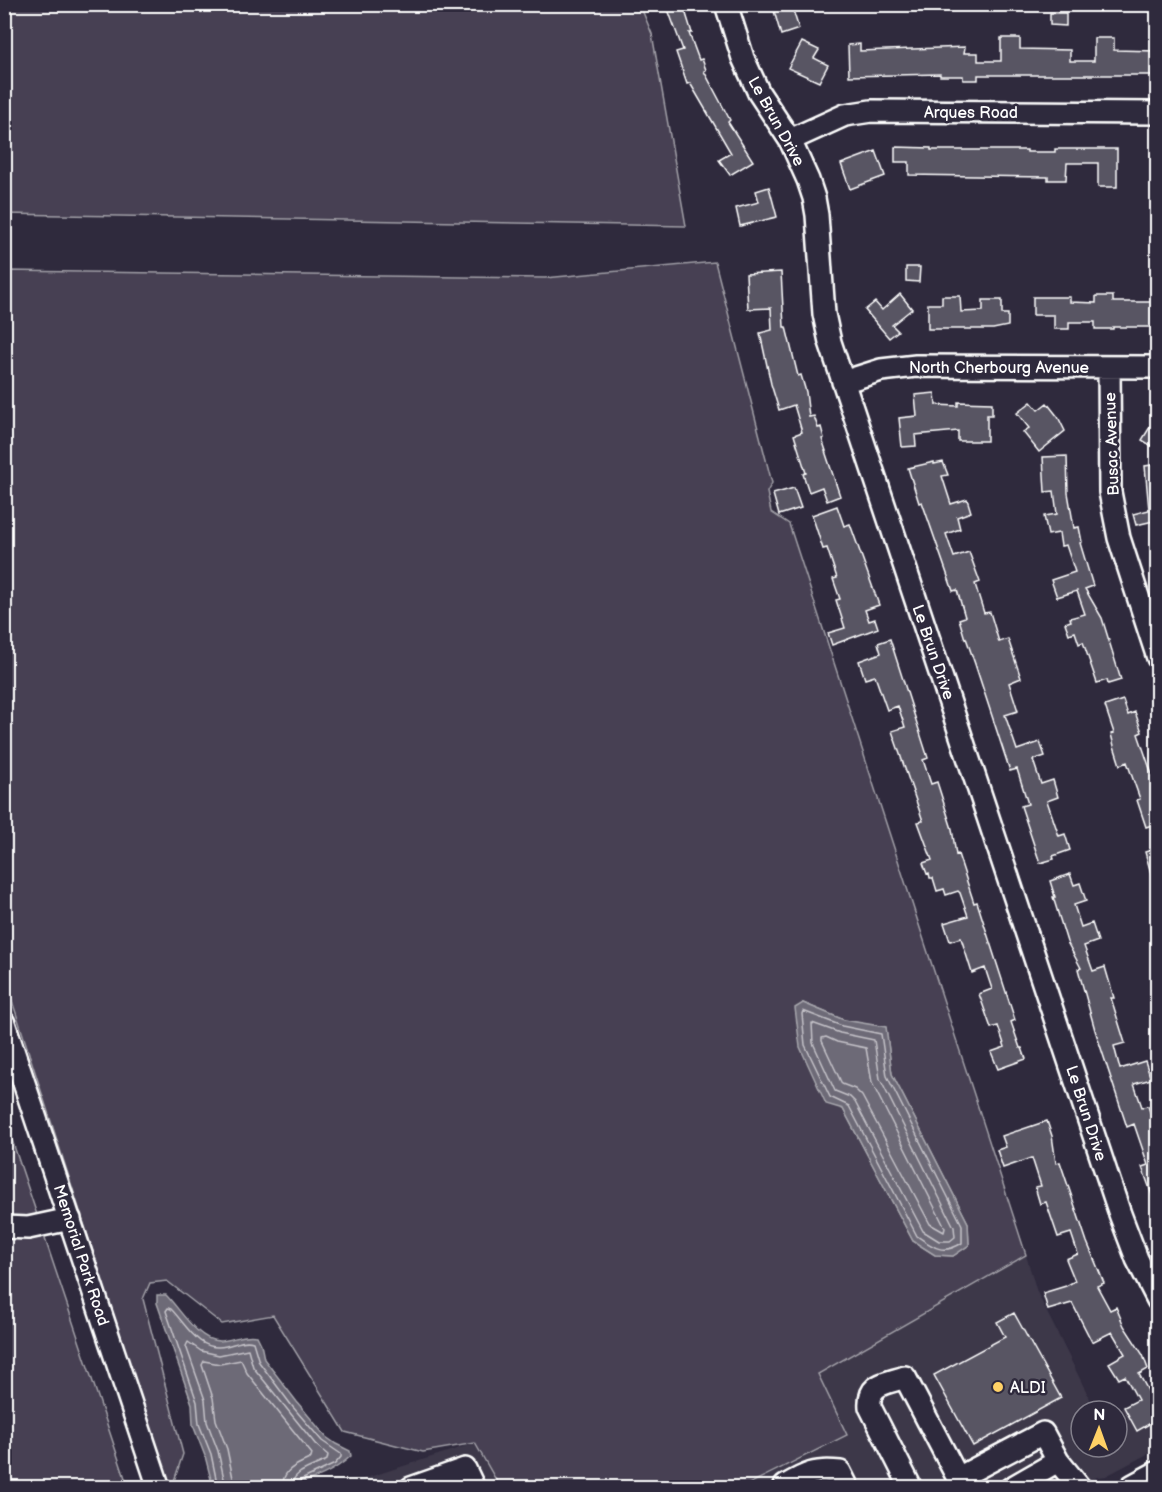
<svg xmlns="http://www.w3.org/2000/svg" width="1162" height="1492" viewBox="0 0 1162 1492" font-family="'Balsamiq Sans',sans-serif">
  <rect width="100%" height="100%" fill="#2f2a3d"/>
  <filter id="ink" filterUnits="userSpaceOnUse"><feTurbulence type="fractalNoise" baseFrequency=".0167" numOctaves="2"/><feDisplacementMap in="SourceGraphic" scale="12" xChannelSelector="R" yChannelSelector="G"/><feConvolveMatrix kernelMatrix="1 2 1 2 8 2 1 2 1" color-interpolation-filters="sRGB"/></filter>
  <g filter="url(#ink)">
    <path fill="#3c3749" d="M1026,1255L1037,1292L1096,1411H1081V1447H1117V1411H1115L1157,1395V1449L1106,1476L1097,1477L1078,1487L743,1488L847,1435L817,1375Z
      M475,1443L500,1487L335,1488Z"/>
    <path fill="#464152" stroke="#a2a0a8" stroke-width="1.5" fill-rule="evenodd" d="M640,5L652,34L686,226L5,214V5Z
      M715,262L772,483L767,492L771,512L789,524L1026,1255L818,1374L847,1435L743,1487H500L475,1443L423,1452L345,1432L273,1315L222,1324L167,1281L150,1283L143,1299L183,1454L172,1487H169L5,979L4,271L545,278ZM803,1003L844,1020L886,1028L892,1074L968,1223L969,1245L953,1256L935,1255L913,1241L843,1109Z
      M4,1125H7L128,1487H5Z"/>
    <path fill="#6d6a77" stroke="#a7a6ad" stroke-width="1.5" d="M803,1003L844,1020L886,1027L892,1074L968,1223L969,1245L953,1256L935,1255L913,1241L843,1109L826,1104L800,1047L795,1008Z
      M157,1295H166C180,1309 198,1341 219,1341C233,1341 241,1333 257,1336L261,1344L264,1359L297,1402L326,1437L336,1444L350,1451L351,1456C311,1492 265,1488 213,1487L205,1456L193,1425L192,1404L157,1303Z"/>
    <g fill="none" stroke-linecap="round" stroke-linejoin="round">
      <path stroke="#c5c3c9" stroke-width="1.5" d="M803,1011L842,1026L881,1034L887,1076L962,1225V1243C943,1255 934,1248 917,1236L849,1106L830,1097L805,1045L802,1014Z
        M812,1023L840,1033L874,1040L880,1079L954,1227L955,1237L950,1241H939L923,1231L855,1102L850,1097L835,1091L813,1043Z
        M826,1037L837,1042L866,1048L872,1083L945,1228L944,1232L930,1224L862,1096L855,1089L842,1084L822,1041V1038Z
        M218,1488L211,1454L199,1424L197,1402L166,1311L168,1308L171,1309C186,1324 199,1353 226,1346C235,1344 244,1339 253,1342L259,1362L292,1406L322,1441L341,1454V1457L335,1464L301,1480L299,1488
        M226,1488L218,1451L207,1422L205,1400L186,1346L188,1342L201,1351L219,1355L248,1349L253,1367L316,1445L328,1455L327,1460C314,1467 292,1470 291,1488
        M235,1488L227,1449L216,1420L213,1398L202,1365L204,1361L220,1364L241,1360L247,1373L312,1454L311,1458C296,1466 283,1468 282,1488"/>
    </g>
    <path fill="#595564" stroke="#fff" stroke-width="1.5" d="M666,4H683L692,33H689L699,60L702,59L706,70L704,71L730,120L728,122L753,161L730,175L719,160L731,153L690,83L687,84L676,52L683,50Z
      M772,4H791L799,29L781,35Z
      M1050,13H1066V26L1050,25Z
      M1001,38H1020V49L1070,50V61H1094V38H1114V50L1158,51V75H978V80H963V76H940V74L849,76L848,45L860,44V51L965,47L964,53H978V61H1001Z
      M802,42L819,50L814,58L828,65L819,82L788,68Z
      M895,147L931,148V150H1027V152H1055V149H1117V187H1098V163H1067L1066,180H1048V177L909,175V162H895Z
      M876,151L885,176L850,189L841,164Z
      M769,187L777,217L740,226L736,208L759,202L756,191Z
      M906,267H920L919,282L906,281Z
      M781,272L784,327H786L798,376L801,375L806,392L809,417L814,416L818,428L821,427L824,438L822,439L826,451H825L840,496L827,501L822,487L809,492L803,474L806,473L794,435L802,432L794,405L779,410L771,384L760,333L772,330L771,308L748,309L746,274Z
      M900,294L912,309L892,325L898,331L889,338L865,310L875,302L882,310Z
      M942,296H960L961,312L983,311V300H1002V314H1008V326L993,329H928V304H942Z
      M1096,296H1113V302H1158V327H1113V329H1095V322H1069V329H1054V315H1033V297H1070V302L1096,303Z
      M935,393L936,405L958,406V402L992,403V415H987V441H958V431L915,435L916,446L902,447L899,418L917,416L915,395Z
      M1031,402L1038,410L1047,403L1058,417L1065,431L1039,452L1023,432L1029,428L1017,413Z
      M1158,414V450L1142,440Z
      M1067,456L1068,493L1074,528L1079,527L1082,542L1080,543L1093,586L1085,589L1102,618L1121,680L1108,684L1107,680L1097,683L1083,642L1079,644L1075,632L1069,634L1065,623L1071,621L1070,618L1085,614L1077,591L1057,597L1051,580L1075,572L1066,545L1061,546L1059,533L1048,535L1044,516L1057,514L1054,491L1045,492L1043,457Z
      M934,462V464L943,462L948,475L942,476L951,504L967,499L971,512L957,517L960,529L946,534L954,557L969,552L980,582L975,584L984,613L990,612L999,642L1008,639L1021,678L1009,683L1018,711L1005,715L1017,750L1040,742L1045,756L1033,760L1041,784L1053,780L1058,797L1047,801L1059,836L1065,834L1070,850L1053,856L1054,859L1040,863L1021,806L1028,804L1017,769L1010,771L975,664L966,638L965,639L959,619L965,617L957,590L953,591L922,502L919,503L908,468Z
      M1158,464V520L1136,525L1133,514L1149,510L1145,466Z
      M794,488L801,508L779,515L773,494Z
      M837,506L844,526L850,524L879,605L865,610L869,621L875,619L878,628L832,645L828,633L845,628L836,600L840,599L833,579L837,578L827,548L823,549L812,515Z
      M890,639L928,758L923,760L931,784L937,782L952,829L956,855L958,854L974,903L977,902L1015,1020L1011,1022L1020,1048H1022L1026,1059L998,1069L991,1052L1005,1047L998,1026L991,1028L979,994L992,989L985,968L972,973L961,938L950,941L944,923L968,916L960,893L958,891L946,895L944,889L937,891L933,878H930L929,873L927,874L923,863L932,860L918,822L923,821L892,731L905,727L898,706L887,710L875,676L865,679L859,661L881,653L878,643Z
      M1123,700L1128,715L1135,712L1142,732L1138,734L1158,792V823L1146,827L1137,800L1140,799L1127,762L1120,765L1114,746L1111,734L1114,733L1105,706Z
      M1158,848V884H1154L1145,852Z
      M1070,874L1074,885L1080,883L1086,901L1074,905L1081,927L1092,923L1098,941L1084,946L1093,971L1105,967L1114,998H1111L1125,1043L1114,1046L1120,1069L1145,1061L1151,1079L1134,1084L1142,1107L1148,1106L1158,1135V1206H1156L1142,1167L1148,1165L1134,1124L1127,1127L1095,1030L1078,969L1081,968L1067,942L1053,897H1055L1050,881Z
      M1047,1121L1052,1136L1056,1163L1060,1162L1087,1242L1104,1283L1097,1286L1110,1310L1116,1307L1124,1326L1143,1355L1148,1369L1139,1374L1151,1396L1149,1397L1158,1413V1419L1137,1431L1124,1407L1138,1400L1125,1376L1119,1379L1109,1363L1125,1354L1112,1332L1092,1342L1072,1303L1048,1310L1043,1293L1066,1286L1075,1281L1066,1259L1078,1254L1071,1233L1058,1237L1046,1202L1040,1204L1035,1187L1041,1186L1032,1158L1003,1168L997,1150L1006,1147L1002,1136Z
      M1014,1313L1061,1398L973,1446L934,1375L1005,1337L997,1322Z"/>
    <g fill="none" stroke-linecap="round" stroke-linejoin="round">
      <defs>
        <path id="minor" d="M726,4L743,58L759,93L790,140L808,180L814,198L817,215L824,314L830,342L1120,1214L1137,1259L1158,1300
          M790,140L845,115L871,111L1158,113
          M1109,367L1110,492L1119,538L1158,658
          M843,382L881,370L916,366L1158,367
          M4,1023L159,1488
          M4,1227L28,1228L70,1219
          M958,1478L1043,1433L1058,1461L1080,1488
          M411,1488L465,1469L474,1488
          M786,1488L785,1486C806,1474 815,1469 840,1472L848,1488
          M911,1488L870,1407C868,1383 885,1384 905,1377L963,1488
          M1011,1488L1058,1461"/>
        <path id="major" d="M1134,1488L1158,1475"/>
      </defs>
      <use href="#minor" stroke="#fff" stroke-width="26"/>
      <use href="#major" stroke="#fff" stroke-width="32"/>
      <use href="#minor" stroke="#2f2a3d" stroke-width="21"/>
      <use href="#major" stroke="#2f2a3d" stroke-width="27"/>
    </g>
  </g>
  <circle fill="#ffd166" stroke="#2f2a3d" stroke-width="2" cx="998" cy="1387" r="6"/>
  <g text-anchor="middle" stroke-width="5" stroke-linejoin="round" paint-order="stroke">
    <g font-size="16" fill="#fff" stroke="#2f2a3d">
      <text x="971" y="118">Arques Road</text>
      <text transform="translate(777 121) rotate(61)" y="6">Le Brun Drive</text>
      <text x="999" y="373">North Cherbourg Avenue</text>
      <text transform="translate(1111 444) rotate(-92)" y="6">Busac Avenue</text>
      <text transform="translate(934 652) rotate(71)" y="6">Le Brun Drive</text>
      <text transform="translate(1087 1113) rotate(72)" y="6">Le Brun Drive</text>
      <text transform="translate(82 1255) rotate(72)" y="6">Memorial Park Road</text>
    </g>
    <g font-size="16" fill="#fff" stroke="#2f2a3d" text-anchor="start">
      <text x="1010" y="1393">ALDI</text>
    </g>
  </g>
  <rect width="1162" height="1492" fill="none" stroke="#2f2a3d" stroke-width="24"/>
  <rect x="12" y="12" width="1138" height="1468" fill="none" stroke="#fff" stroke-width="2" filter="url(#ink)"/>
  <g transform="translate(1099 1429) rotate(1)"><circle r="28" fill="#2f2a3d" stroke="#827f8b" stroke-width="1.5"/>
  <path d="M0-4.5L10 22L0 15L-10 22Z" fill="#ffd166"/>
  <text y="-9" font-size="16" font-weight="bold" text-anchor="middle" fill="#ffffff">N</text>
  </g>
</svg>
